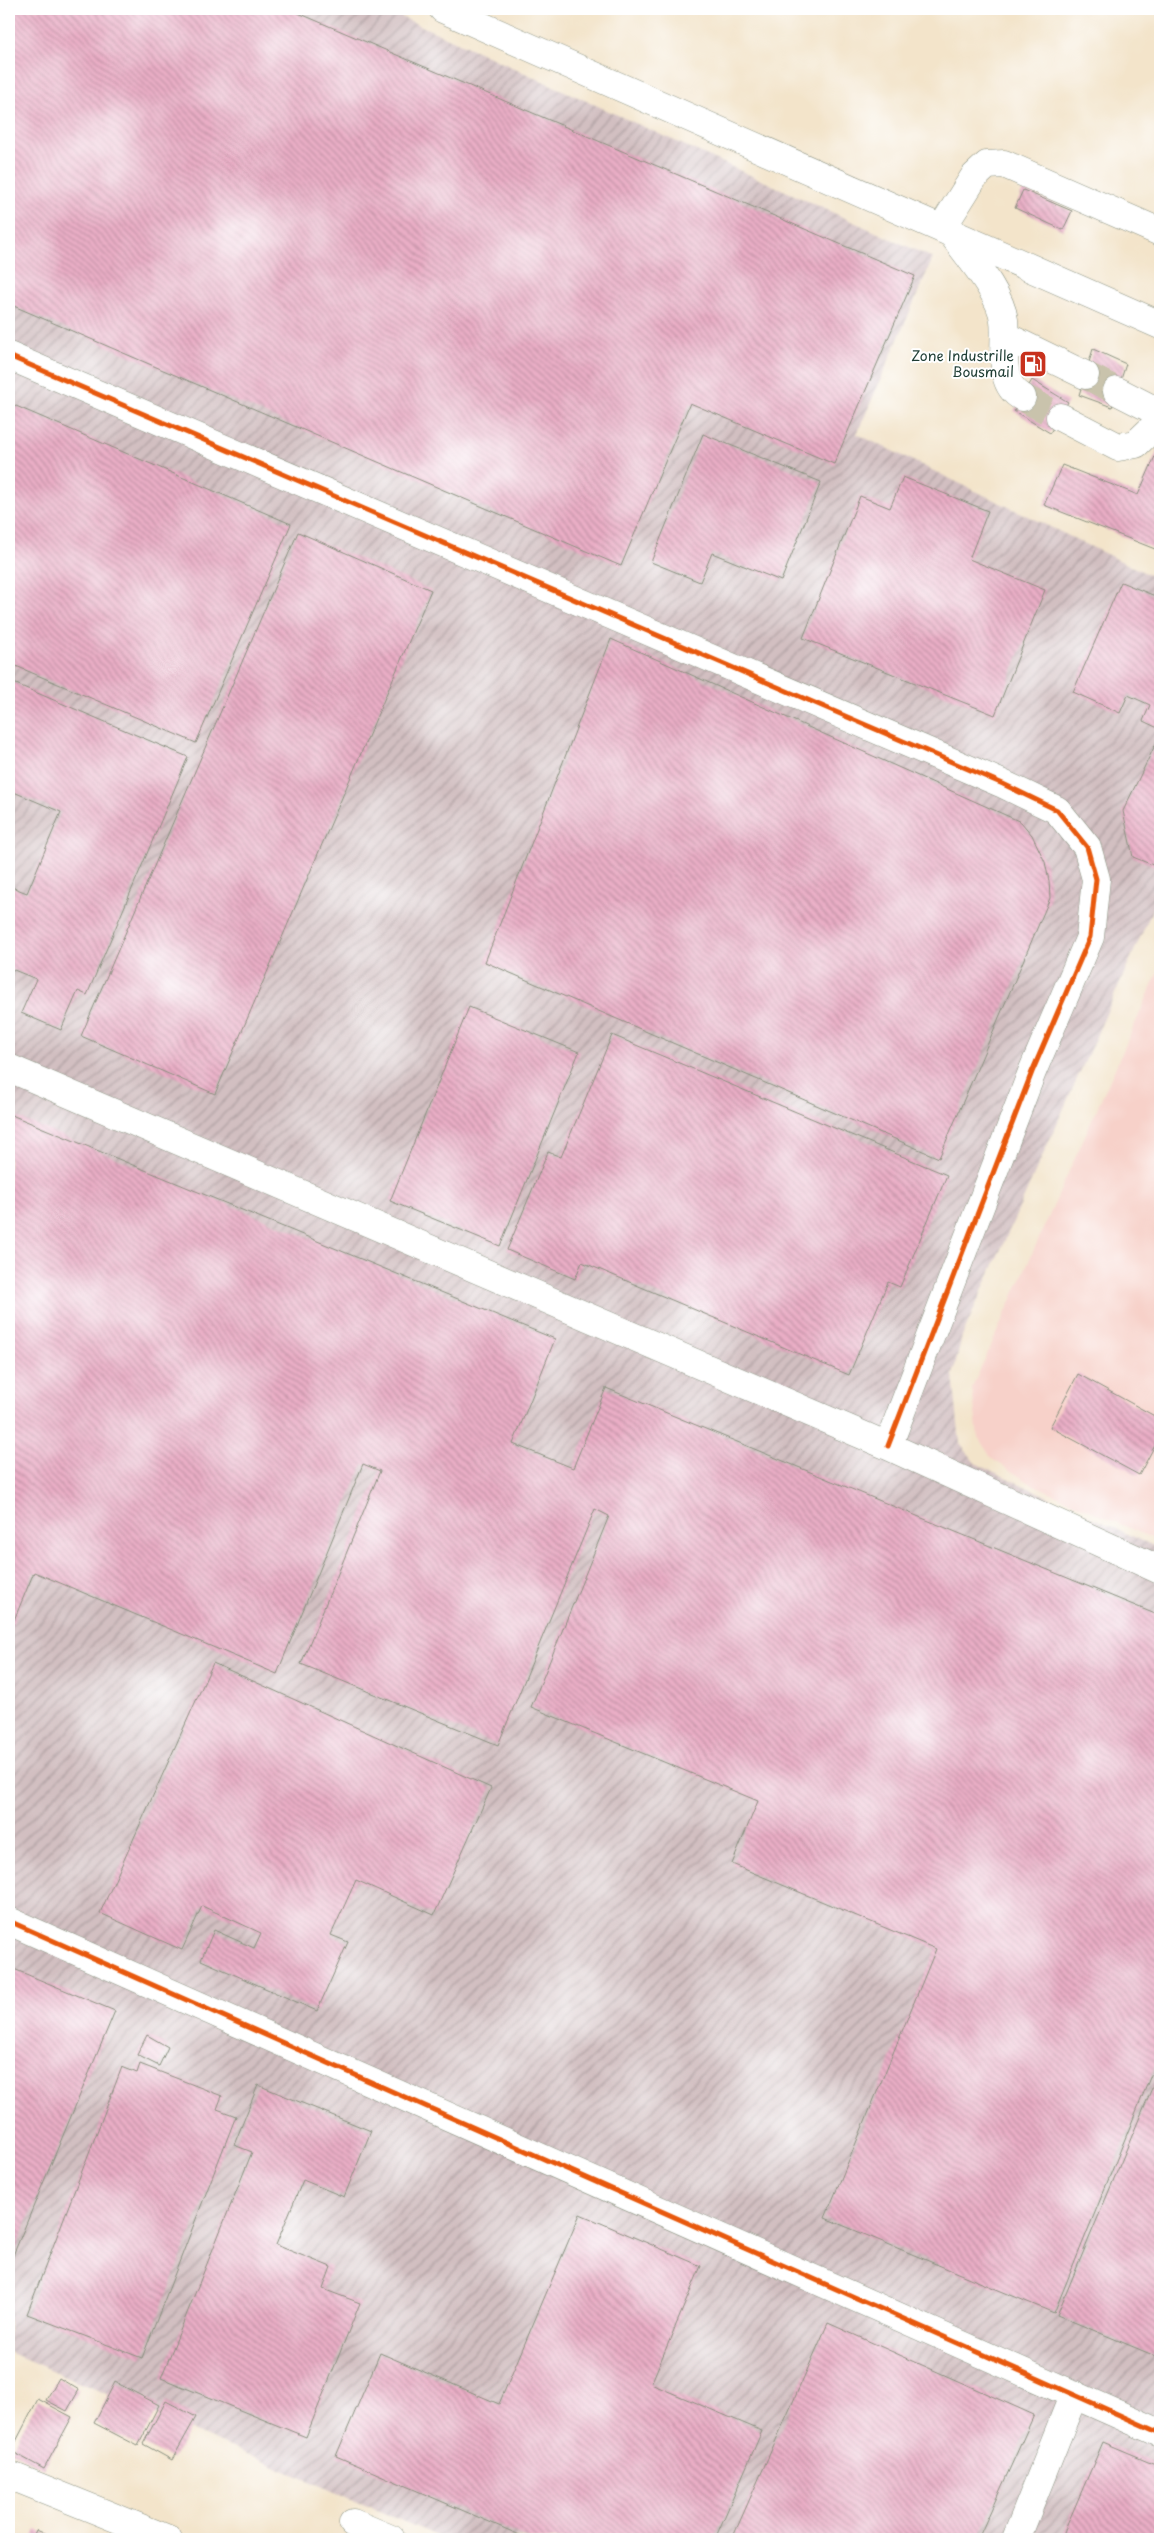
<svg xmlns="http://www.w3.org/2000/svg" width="1169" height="2548" viewBox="0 0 1169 2548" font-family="'Playpen Sans',sans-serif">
  <defs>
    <pattern id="industrial-furrows" width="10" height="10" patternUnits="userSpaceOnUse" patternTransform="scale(1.25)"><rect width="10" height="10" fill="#d2bfc1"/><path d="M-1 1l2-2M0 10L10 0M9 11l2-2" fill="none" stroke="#aa9c9e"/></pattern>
    <pattern id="building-back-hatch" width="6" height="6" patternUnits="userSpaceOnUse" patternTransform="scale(1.25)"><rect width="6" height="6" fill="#eaaec6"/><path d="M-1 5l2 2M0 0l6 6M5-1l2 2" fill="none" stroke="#bd8fa2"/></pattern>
  </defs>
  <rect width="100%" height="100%" fill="#fff"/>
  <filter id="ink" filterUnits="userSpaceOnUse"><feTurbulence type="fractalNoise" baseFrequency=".02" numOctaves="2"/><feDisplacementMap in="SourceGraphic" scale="10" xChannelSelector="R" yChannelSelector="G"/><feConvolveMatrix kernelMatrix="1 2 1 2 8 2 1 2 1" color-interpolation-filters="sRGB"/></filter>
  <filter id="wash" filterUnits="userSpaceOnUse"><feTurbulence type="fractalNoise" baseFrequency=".0096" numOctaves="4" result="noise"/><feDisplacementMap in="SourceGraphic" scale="20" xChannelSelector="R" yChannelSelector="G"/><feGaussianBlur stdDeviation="1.12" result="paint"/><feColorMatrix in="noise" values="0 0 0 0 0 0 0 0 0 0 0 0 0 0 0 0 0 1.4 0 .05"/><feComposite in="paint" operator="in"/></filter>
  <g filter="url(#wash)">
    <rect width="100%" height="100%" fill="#f3e4ca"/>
    <path fill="#f7d1c9" d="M1160,968V1542L1030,1483L992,1459L978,1437L972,1388Z"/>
    <path fill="url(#industrial-furrows)" d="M9,9H384L933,258L857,434L1160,580V893L962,1336L953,1375L960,1443L975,1463L1160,1549V2539H444L9,2352Z"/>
    <g id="blocks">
      <path fill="url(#building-back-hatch)" d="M9,9H289L915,276L834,464L690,403L621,566L9,304Z
        M1023,190L1072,211L1063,230L1015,208Z
        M1093,349L1126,364L1112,407L1079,395Z
        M1032,380L1068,402L1050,433L1014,411Z
        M9,403L291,524L196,743L9,663Z
        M703,434L821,482L781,581L712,553L700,582L651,562Z
        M1160,445V551L1044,505L1062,465L1138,495Z
        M903,477L988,511L969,559L1045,590L995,715L803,638L860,496L890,508Z
        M298,532L431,590L215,1094L81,1036Z
        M1121,582L1160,598V729L1143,721L1150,705L1128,695L1120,713L1073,692Z
        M611,639L1021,822L1032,835L1045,862L1049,881L1050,898L939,1158L485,962Z
        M9,681L188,757L87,995L78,991L61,1030L21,1013L36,979L9,968V886L27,893L61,812L9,790Z
        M1160,735V868L1133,857L1123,811Z
        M469,1007L579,1052L500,1246L390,1201Z
        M612,1035L947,1175L900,1287L888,1282L849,1375L582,1262L575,1279L507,1250L548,1152L561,1157Z
        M9,1114L555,1339L513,1444L573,1468L606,1388L1160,1616V2053L1054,2313L825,2218L936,1949L732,1864L758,1801L531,1707L609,1516L595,1509L498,1745L301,1664L380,1471L363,1464L277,1674L34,1572L9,1632Z
        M1078,1374L1160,1419V1436L1139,1475L1050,1427Z
        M213,1663L491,1788L434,1915L356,1880L331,1935L348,1942L317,2011L201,1960L214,1930L254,1948L261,1933L202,1906L182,1950L100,1913Z
        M9,1967L115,2011L9,2265Z
        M147,2035L168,2047L159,2066L137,2055Z
        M140,2064L222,2096L217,2109L236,2116L142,2358L27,2314L122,2067L137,2073Z
        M1160,2069V2358L1057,2315Z
        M258,2085L371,2131L344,2197L303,2180L276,2245L331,2267L323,2289L360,2303L306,2437L161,2378L252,2152L234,2145Z
        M580,2214L701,2266L651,2384L762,2431L715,2539H529L336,2456L380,2353L499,2404Z
        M828,2323L1034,2415L978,2539H732Z
        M59,2378L79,2390L67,2411L46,2400Z
        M115,2382L159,2405L138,2446L94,2423Z
        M38,2399L72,2417L44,2469L11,2451Z
        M166,2401L196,2417L172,2460L143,2444Z
        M1103,2442L1160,2466V2539H1061Z
        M36,2530L59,2539H32Z"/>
    </g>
  </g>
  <g filter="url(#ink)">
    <use href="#blocks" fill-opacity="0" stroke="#89907f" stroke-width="1"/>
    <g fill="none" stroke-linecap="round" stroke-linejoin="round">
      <path stroke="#c9c3ac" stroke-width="28" stroke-dasharray="28 14" stroke-linecap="butt" d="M1085,375L1117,391
        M1022,397L1060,417"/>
      <defs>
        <path id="minor" d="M942,228L974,177L987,165L1004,164L1160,232
          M951,232C967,255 1000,291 1004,320C1007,345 996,383 1022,397
          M1005,336L1085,375
          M9,356L1003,784L1057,810L1087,847L1096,879L1090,937L1032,1072L888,1446
          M1117,391L1160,413
          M1060,417L1118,447L1136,444L1160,421
          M9,1068L888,1446L1160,1570
          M9,1921L1160,2433
          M9,2475L168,2539
          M353,2523L391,2539
          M1016,2539L1074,2394"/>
        <path id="major" d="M443,9L1160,325"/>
      </defs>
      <use href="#minor" stroke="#89907f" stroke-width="29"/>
      <use href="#major" stroke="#89907f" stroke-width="29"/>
      <use href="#minor" stroke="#fff" stroke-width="28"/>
      <use href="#major" stroke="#fff" stroke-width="28"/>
      <defs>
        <path id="cycleway" d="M9,356L1003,784L1057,810L1087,847L1096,879L1090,937L1032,1072L888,1446
          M9,1921L1160,2433"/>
      </defs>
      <use href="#cycleway" stroke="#fff" stroke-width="8"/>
      <use href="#cycleway" stroke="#e8590c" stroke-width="5"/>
    </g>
  </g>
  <defs>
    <symbol id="fuel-square" viewBox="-11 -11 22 22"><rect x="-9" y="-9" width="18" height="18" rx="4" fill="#c8321e" stroke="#fff"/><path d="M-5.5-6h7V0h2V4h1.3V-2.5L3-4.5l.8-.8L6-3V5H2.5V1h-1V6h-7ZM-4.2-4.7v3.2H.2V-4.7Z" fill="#fff"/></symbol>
  </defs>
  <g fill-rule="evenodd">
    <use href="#fuel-square" x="1017" y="348" width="32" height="32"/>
  </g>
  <g text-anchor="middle" stroke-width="4" stroke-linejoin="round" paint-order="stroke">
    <g font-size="14" fill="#1f3d34" stroke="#fff" text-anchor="end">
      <text x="1014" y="361">Zone Industrille<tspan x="1014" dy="16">Bousmail</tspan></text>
    </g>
  </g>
  <rect width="1169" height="2548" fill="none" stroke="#fff" stroke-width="30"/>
</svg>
